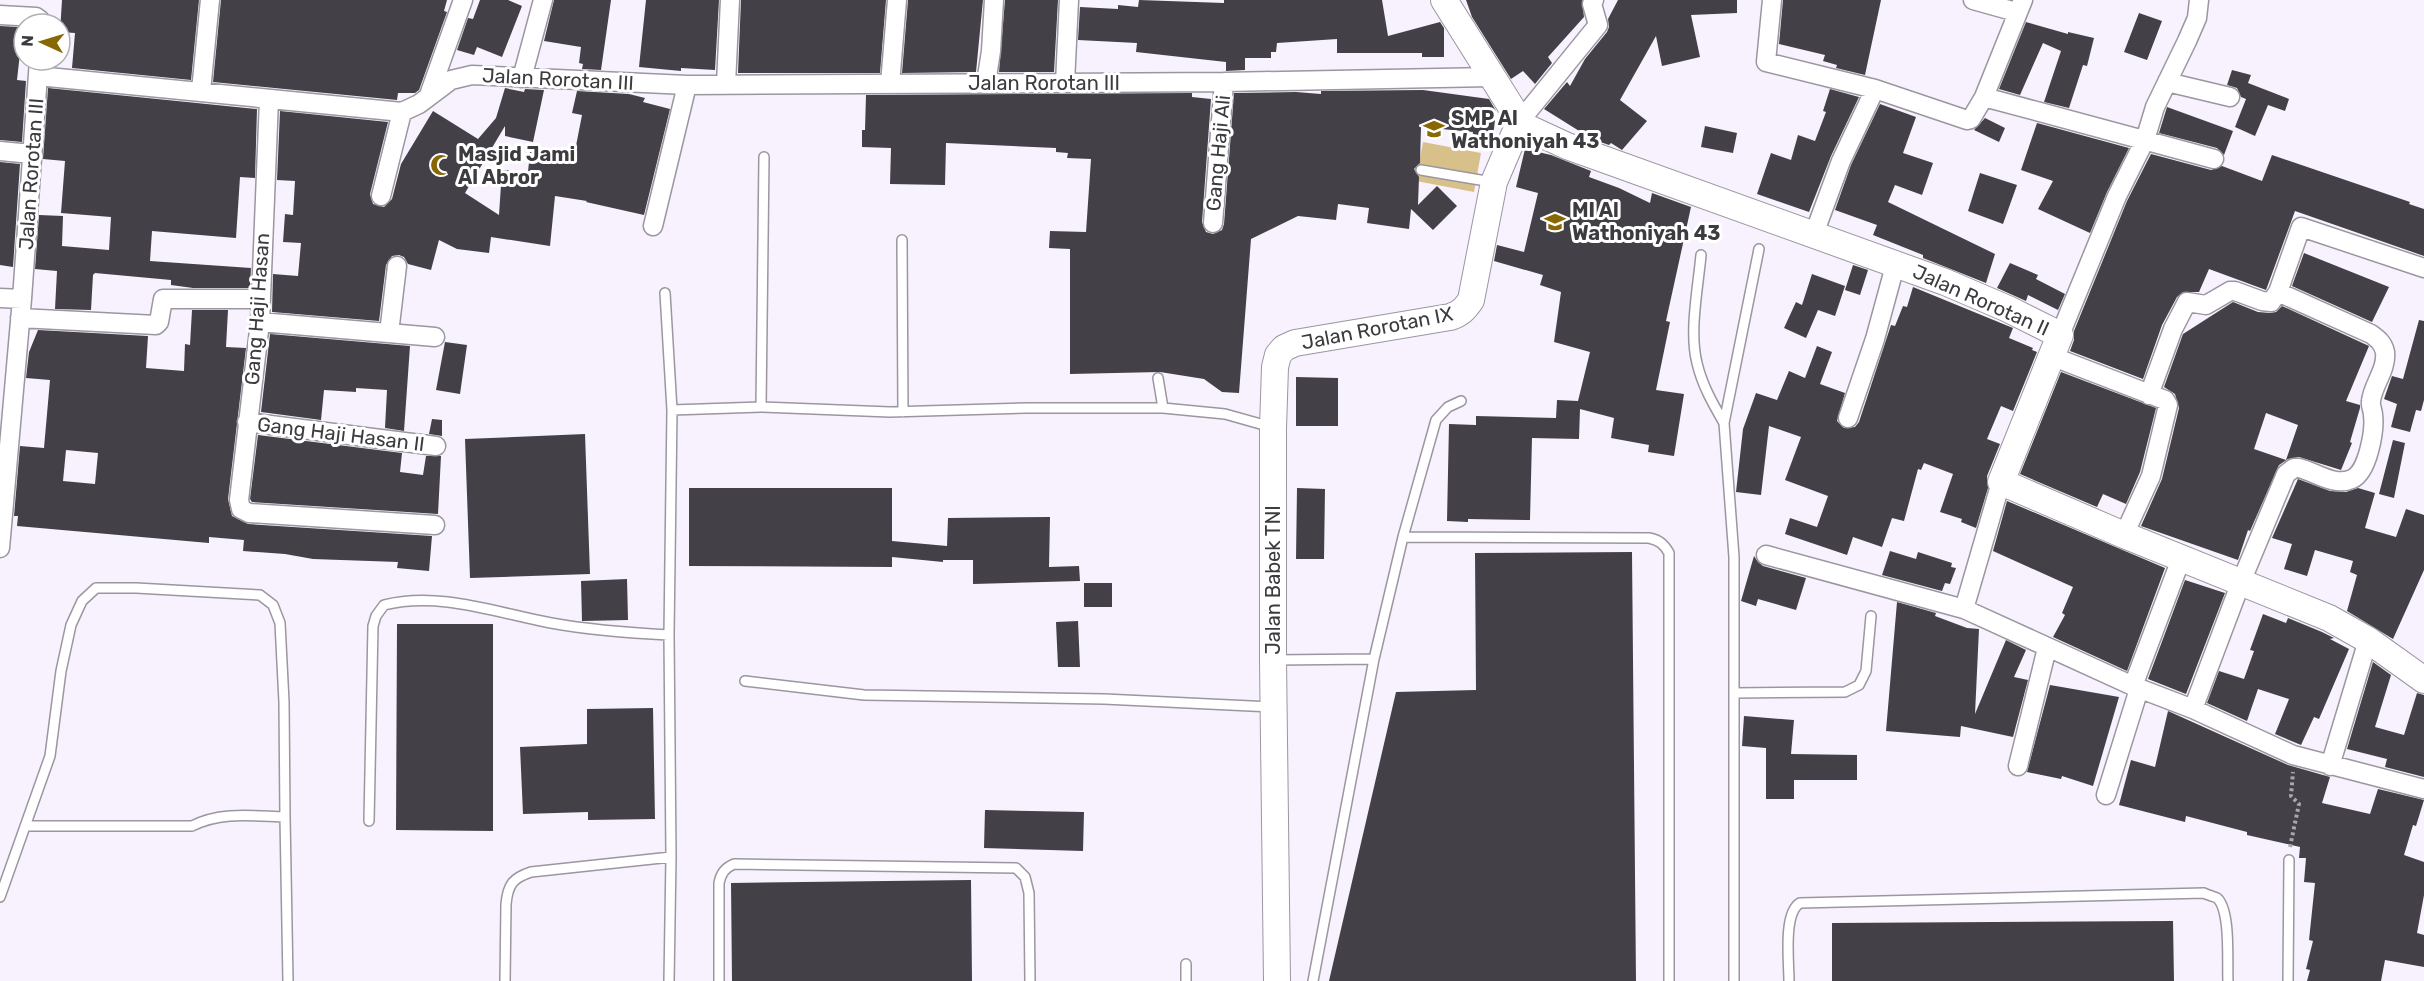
<svg xmlns="http://www.w3.org/2000/svg" width="2424" height="981" viewBox="0 0 2424 981" font-family="Rubik,sans-serif">
  <rect width="100%" height="100%" fill="#f7f2fd"/>
  <path fill="#d8c08a" d="M1423,142L1481,153L1474,192L1416,181Z"/>
  <path fill="#434048" fill-rule="evenodd" d="M62,0H199L191,80L72,68L75,33L60,32Z
    M221,0H447L444,11L447,12L419,90L415,93H398L397,100L213,82Z
    M480,0H508L522,6L502,57L477,47L474,55L457,50L468,18L473,19Z
    M554,0H611L601,70L582,69L583,64L579,63L581,47L544,41Z
    M646,0H719L715,70L681,68V71L639,67Z
    M741,0H886L880,73H738Z
    M908,0H983L976,72L902,73Z
    M1005,0H1058L1054,72H999Z
    M1139,0L1224,3V0H1382L1388,36L1440,22L1444,28V57H1422V53H1337V39L1277,43L1276,52H1271V58H1245V70L1226,71V62L1136,52L1137,43L1078,40L1080,7L1118,9V5L1138,7Z
    M1466,0H1582L1584,17L1548,57L1552,63L1535,84L1523,71L1511,79L1472,17Z
    M1618,0H1737V13L1691,15L1700,57L1662,66L1656,36L1620,100L1647,121L1622,150L1611,143L1609,145L1592,139L1544,109L1567,82L1570,86L1585,59L1607,32L1609,27L1608,19Z
    M1783,0H1881L1865,75L1836,68L1837,65L1823,61L1825,55L1779,44Z
    M2139,13L2162,21L2147,60L2124,52Z
    M2026,22L2068,34V32L2094,38L2087,66L2083,65L2069,108L2044,102L2061,51L2043,43L2020,95L1999,89Z
    M0,26L18,27L17,53H20L17,80L26,81L22,142L0,140Z
    M2232,70L2251,75L2248,83L2289,99L2285,111L2268,105L2255,136L2235,127L2246,99L2241,97L2237,88L2227,85Z
    M48,88L257,109L255,178L240,177L236,238L152,231L150,261L251,268L250,288H193L171,285V280L95,273L93,275L91,310L55,309L57,271L35,269L39,215L63,216L62,246L109,250L111,217L61,213L65,161L43,159Z
    M505,88L524,92L525,89L544,90L533,142L505,136V126L465,193L499,215L502,170L528,172L530,152L570,155L571,150L575,151L582,115L572,113L577,91L629,94L645,98L643,102L670,109L644,215L586,202L587,201L555,196L550,246L491,237L489,253L457,249L439,240L431,270L408,264L404,257L399,255L392,256L386,265L379,321L272,312L273,274L298,276L301,243L283,242L285,214L293,215L295,181L277,180L280,111L388,122L370,194L373,204L384,207L392,199L401,164L433,111L478,139L496,118Z
    M1830,89L1859,97L1831,156L1809,212L1757,194L1771,153L1791,160L1798,135L1815,141L1826,112L1823,111Z
    M1423,90L1489,99L1496,111L1492,146L1472,144L1473,132L1421,127L1420,163L1414,169L1419,177L1418,205L1437,186L1457,206L1433,230L1411,209L1409,229L1367,223L1369,208L1338,204L1336,220L1298,216L1251,239L1239,393L1222,392L1204,379L1160,372L1070,374V249L1049,248L1050,231L1086,232L1091,159L1067,158L1068,153L1056,152V148L946,143L945,185L890,184L891,148L862,147V130H865L866,95L1192,93V97L1211,99L1202,222L1206,232L1213,234L1222,230L1224,224L1234,93L1296,92L1321,94V91Z
    M1880,104L1916,117L1903,153L1933,163L1922,195L1895,185L1888,202L1995,254L1986,283L1923,258V255L1873,235L1877,225L1835,210L1851,165Z
    M2167,107L2233,131L2224,155L2217,148L2159,133Z
    M1985,118L2005,128L1999,142L1974,130Z
    M2037,123L2129,148L2107,192L2090,233L2038,209L2053,181L2021,170Z
    M1705,126L1737,133L1733,153L1701,147Z
    M1525,149L1551,155L1591,171L1589,177L1619,188L1650,203L1652,193L1691,207L1666,321L1670,322L1656,390L1684,394L1674,456L1648,452L1649,445L1611,438L1614,418L1580,409L1579,439L1532,438L1530,520L1468,519V522L1447,521L1449,424L1476,425V416L1556,418L1557,400L1578,401L1590,352L1554,342L1561,292L1540,285L1543,275L1494,261L1497,245L1524,252L1538,193L1516,187Z
    M2151,154L2211,170L2222,166L2262,181L2272,155L2410,202L2409,204L2424,209V256L2295,211L2266,290L2209,269L2199,292H2183L2177,297L2162,325L2143,379L2070,351L2074,340V331L2127,201Z
    M0,162L20,164L13,267L0,265Z
    M1980,173L2017,185L2003,224L1968,211Z
    M2304,253L2389,287L2372,322L2292,286Z
    M2010,263L2038,275L2036,279L2065,294L2058,310L2028,295L2026,301L1997,288Z
    M1853,265L1868,270L1860,295L1845,290Z
    M1812,274L1845,286L1835,316L1818,310L1806,338L1784,328L1796,302L1802,305Z
    M1913,287L2013,328L2009,338L2033,348L2032,350L2037,352L2013,411L2001,406L1987,439L2000,444L1987,476L1988,488L1976,528L1961,522L1962,519L1940,512L1953,474L1924,463L1921,470L1918,469L1904,521L1892,518L1882,547L1853,537L1847,555L1785,534L1790,518L1817,527L1828,496L1785,480L1801,437L1769,426L1761,495L1736,492L1743,429L1756,393L1777,400L1789,371L1805,378L1817,346L1832,352L1820,384L1845,393L1837,421L1844,428L1855,427L1859,422L1891,325L1895,326L1903,306L1907,307Z
    M2233,302L2258,312L2270,313L2276,312L2282,306L2369,346L2346,401L2360,405V408L2350,442L2352,443L2341,470L2299,457L2288,459L2279,465L2250,531L2248,530L2238,560L2141,526L2162,479L2179,408L2175,394L2164,387L2183,334ZM2266,413L2298,425L2286,460L2254,449Z
    M192,310H228L226,347L246,348L228,499L232,516L248,524L432,536L429,571L397,568L398,562L313,559L285,554L243,551L244,540L209,537V543L17,526L18,516H14L20,446L44,448L50,380L26,378L29,352L38,330L148,336L146,368L184,371L185,344L190,345ZM66,450L98,453L95,484L63,481Z
    M2419,320L2424,321V400L2421,411L2416,410L2410,432L2391,427L2397,404L2384,399L2392,376L2403,379Z
    M270,334L410,346L404,431L385,428L387,390L356,388V392L324,390L321,420L261,412Z
    M445,342L467,345L460,394L436,390Z
    M2061,372L2156,408L2140,472L2126,504L2103,494L2097,507L2020,474Z
    M1296,377L1338,378V426H1296Z
    M432,419L442,420V436L429,434Z
    M585,434L590,574L470,578L465,439Z
    M258,435L402,453L400,472L423,475L426,456H441L438,514L252,502L250,499Z
    M2393,440L2405,443L2394,498L2379,494Z
    M2298,479L2330,491L2346,492L2358,488L2375,493L2365,528L2396,537L2406,509L2424,515V570L2393,639L2347,611L2357,575L2350,572L2353,561L2315,550L2307,576L2284,569L2292,544L2272,538Z
    M689,488H892V541L947,546L948,518L1050,517L1049,567L1079,566L1080,581L973,584V560H943V562L892,557V567L689,566Z
    M1297,488L1325,489L1324,559H1296Z
    M2007,501L2165,568L2127,671L2053,637L2065,615L2062,613L2073,587L1993,551Z
    M1890,551L1916,559L1918,552L1952,563L1951,567L1956,568L1950,584L1945,583L1942,591L1882,575Z
    M1632,552L1636,981H1329L1396,692L1476,690L1475,553Z
    M1754,556L1758,562L1763,566L1806,578L1796,610L1758,599L1756,606L1741,601Z
    M627,579L628,620L582,621L581,581Z
    M2185,580L2225,593L2186,694L2148,679Z
    M1084,583H1112V607H1084Z
    M1897,602L1936,613L1935,616L1967,628L1979,629L1975,714L2006,640L2026,650L2014,677L2028,680L2013,737L1961,726L1960,737L1886,731Z
    M2263,614L2286,623L2288,618L2322,632L2334,638L2330,639L2349,649L2319,719L2314,717L2301,745L2275,734L2289,699L2258,689L2247,721L2207,703L2219,671L2244,679L2254,651L2250,650Z
    M1078,621L1080,667H1058L1056,622Z
    M397,624H493V831L396,830Z
    M2373,662L2391,675L2375,727L2404,735L2417,693L2424,695V777L2385,767L2387,759L2347,749Z
    M2050,685L2119,697L2093,786L2062,776L2061,779L2027,772Z
    M653,708L655,819L588,820V812L523,814L520,747L587,744V709Z
    M2168,711L2288,765L2330,777L2322,803L2370,814L2378,789L2424,800L2416,826L2413,825L2404,855L2424,862V895L2417,933L2424,935V967L2385,960L2381,981H2307L2310,970L2306,969L2313,941L2309,940L2315,883L2304,882L2306,858H2299L2300,847L2247,835V832L2186,816L2185,822L2119,805L2131,760L2155,767Z
    M1744,716L1794,720L1791,754L1857,755V780H1794V799H1766V748L1742,746Z
    M985,810L1084,812L1083,851L984,848Z
    M971,880L972,981H732L731,883Z
    M2173,921L2174,981H1832V923Z"/>
  <g fill="none" stroke-linecap="round" stroke-linejoin="round">
    <defs>
      <path id="lane" d="M1421,170L1492,182
        M902,240L903,412
        M1701,255C1698,288 1689,332 1697,363C1702,385 1713,404 1724,423
        M665,293L672,410
        M1158,378L1163,408
        M761,407L764,157
        M1403,537L1649,538C1659,540 1664,544 1669,553V981
        M669,635L672,410L761,407L890,412L1026,408H1163L1225,414L1271,427
        M1275,660L1374,659
        M745,681L864,695L1104,699L1272,707
        M1734,693L1845,692L1859,685L1866,671L1871,616
        M285,817L288,981
        M369,821L373,626L376,616L384,605C439,591 497,613 551,623C590,630 629,633 669,635L671,857L669,981
        M0,897L50,756L61,671L71,625L82,601L96,588H136L260,595L273,605L280,623L284,702L285,817C253,816 221,811 192,826H25
        M505,981L506,904C508,884 513,878 531,872L671,857
        M719,981V883C721,873 725,868 734,864L1016,868L1025,877L1029,893L1030,981
        M1186,981V964
        M1313,981L1374,659L1403,537L1436,420L1448,407L1461,401
        M1734,981V557L1724,423L1759,249
        M1789,981C1789,962 1783,913 1800,903L2204,893C2207,895 2213,896 2217,898C2231,910 2227,963 2228,981
        M2288,981L2289,860"/>
      <path id="street" d="M1772,0L1766,62L1875,89L1967,120L1971,119L1984,97L2023,0
        M1973,0L2016,12
        M0,15L36,17L40,20V24
        M38,76L402,112L419,104L451,80L472,75L687,85L1224,82L1491,77
        M522,78L543,0
        M2167,82L2230,97
        M986,83L991,51L994,0
        M1065,83L1069,0
        M726,84L730,0
        M890,84L897,0
        M201,91L210,0
        M429,95L463,0
        M1984,97L2214,159
        M269,99L260,322L239,500L241,509L249,513L435,525
        M1520,121L1598,25L1592,4L1594,0
        M0,151L31,154
        M381,196L402,112
        M1213,223L1224,82
        M653,226L687,85
        M1814,234L1841,161L1875,89
        M0,298L22,299
        M20,318L156,325L159,322L163,299H261
        M260,322L435,337
        M389,333L397,266
        M2060,335L2117,196L2145,140L2155,107L2187,41L2197,18L2199,0
        M2051,356L2165,400L2168,405L2151,476L2124,535
        M2149,395L2173,329L2187,302L2206,305L2230,291H2235L2262,301L2271,302L2278,292L2301,227L2424,268
        M1848,418L1875,339L1896,262
        M247,422L436,446
        M0,548L22,299L39,60
        M1766,555L1964,609L2133,686L2193,709L2293,755L2424,789
        M1964,609L2001,482
        M2133,686L2181,559
        M2193,709L2241,582L2286,474L2294,468H2299C2316,472 2334,487 2352,479C2368,472 2375,430 2373,415C2373,410 2370,406 2371,401C2373,384 2387,370 2385,352C2383,343 2378,339 2371,334L2278,292
        M2018,766L2047,648
        M2330,766L2368,640
        M2106,795L2139,689"/>
      <path id="secondary" d="M1444,0L1520,121L1526,127L1567,146L1945,282L2008,309L2060,335L2001,482L2124,535L2329,618L2368,640L2424,680
        M1277,981L1273,660V428L1275,367L1278,355L1284,348L1295,343L1450,317C1460,314 1465,309 1471,300L1494,182L1520,121"/>
    </defs>
    <use href="#lane" stroke="#9b96a0" stroke-width="12"/>
    <use href="#street" stroke="#9b96a0" stroke-width="21"/>
    <use href="#secondary" stroke="#9b96a0" stroke-width="28"/>
    <path stroke="#aaa6af" stroke-width="4" stroke-dasharray="3 3" stroke-linecap="butt" d="M2290,847L2299,804L2291,796L2293,772"/>
    <use href="#lane" stroke="#fff" stroke-width="9"/>
    <use href="#street" stroke="#fff" stroke-width="18"/>
    <use href="#secondary" stroke="#fff" stroke-width="26"/>
  </g>
  <defs>
    <symbol id="school-bare" viewBox="-9 -9 18 18"><path d="M0-5L7-2L0 1L-7-2ZM-4 1L0 2.5L4 1V4Q0 6-4 4Z" fill="#886805" stroke="#fff" stroke-width="2.5" paint-order="stroke"/></symbol>
    <symbol id="mosque-bare" viewBox="-9 -9 18 18"><path d="M3.5-4.9A6 6 0 1 0 3.5 4.9A5 5 0 1 1 3.5-4.9Z" fill="#886805" stroke="#fff" stroke-width="2.5" paint-order="stroke"/></symbol>
  </defs>
  <g fill-rule="evenodd">
    <use href="#school-bare" x="1419" y="114" width="30" height="30"/>
    <use href="#mosque-bare" x="426" y="150" width="30" height="30"/>
    <use href="#school-bare" x="1540" y="207" width="30" height="30"/>
  </g>
  <g text-anchor="middle" stroke-width="6" stroke-linejoin="round" paint-order="stroke">
    <g font-size="20" fill="#3c3b3f" stroke="#fff">
      <text transform="translate(558 79) rotate(3)" y="7">Jalan Rorotan III</text>
      <text x="1044" y="90">Jalan Rorotan III</text>
      <text transform="translate(1218 153) rotate(-85)" y="7">Gang Haji Ali</text>
      <text transform="translate(31 174) rotate(-86)" y="7">Jalan Rorotan III</text>
      <text transform="translate(1981 300) rotate(24)" y="7">Jalan Rorotan II</text>
      <text transform="translate(257 309) rotate(-86)" y="7">Gang Haji Hasan</text>
      <text transform="translate(1377 328) rotate(-11)" y="7">Jalan Rorotan IX</text>
      <text transform="translate(341 434) rotate(7)" y="7">Gang Haji Hasan II</text>
      <text transform="translate(1273 580) rotate(-90)" y="7">Jalan Babek TNI</text>
    </g>
    <g font-size="20" font-weight="bold" fill="#3c3b3f" stroke="#fff" text-anchor="start">
      <text x="1451" y="125">SMP Al<tspan x="1451" dy="23">Wathoniyah 43</tspan></text>
      <text x="458" y="161">Masjid Jami<tspan x="458" dy="23">Al Abror</tspan></text>
      <text x="1572" y="217">MI Al<tspan x="1572" dy="23">Wathoniyah 43</tspan></text>
    </g>
  </g>
  <g transform="translate(42 42) rotate(274)"><circle r="28" fill="#ffffff" stroke="#b1b1b2" stroke-width="1.5"/>
  <path d="M0-4.5L10 22L0 15L-10 22Z" fill="#886805"/>
  <text y="-9" font-size="16" font-weight="bold" text-anchor="middle" fill="#3c3b3f">N</text>
  </g>
</svg>
